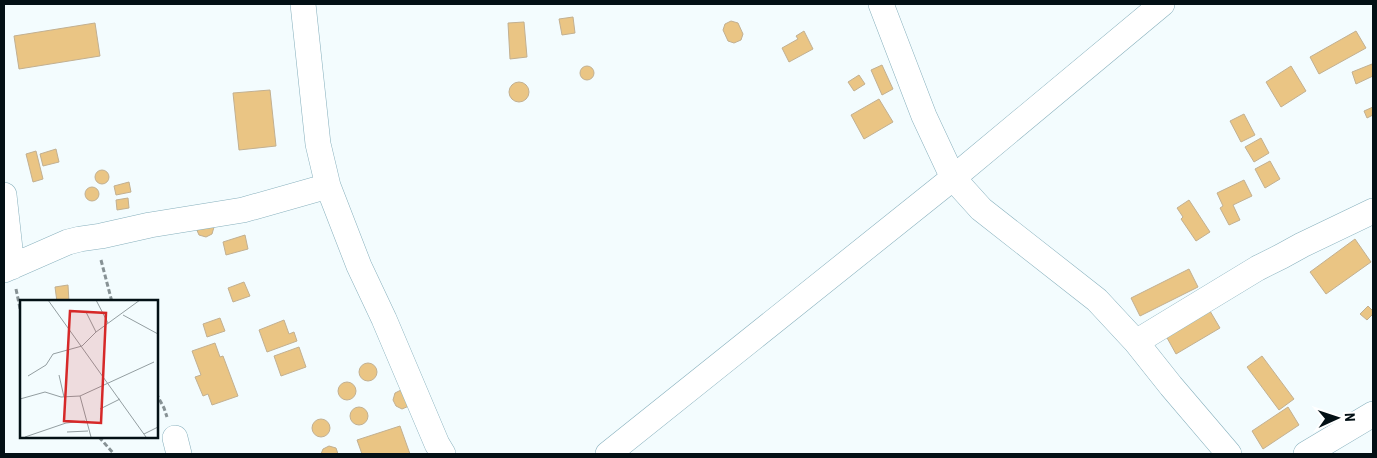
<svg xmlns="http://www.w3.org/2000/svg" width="1377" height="458" viewBox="0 0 1377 458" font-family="'Roboto Condensed',sans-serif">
  <rect width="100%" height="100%" fill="#f3fcfe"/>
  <path fill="#eac584" stroke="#c2b091" d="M573,17L575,33L562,35L559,19Z
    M731,21L738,23L743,34L741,40L734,43L728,41L723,30L725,24Z
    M524,22L527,57L510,59L508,23Z
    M95,23L100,56L19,69L14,36Z
    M804,31L813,49L789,62L782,48L798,39L796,36Z
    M1356,31L1366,48L1319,74L1310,57Z
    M1372,64L1373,68V76L1356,84L1352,72Z
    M882,65L893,89L882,95L871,70Z
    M1291,66L1306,91L1281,107L1266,82Z
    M580 73a7 7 0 1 1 14 0a7 7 0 1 1-14 0Z
    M859,75L865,84L854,91L848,82Z
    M509 92a10 10 0 1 1 20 0a10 10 0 1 1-20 0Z
    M270,90L276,146L239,150L233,93Z
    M879,99L893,122L864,139L851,115Z
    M1373,107V115L1367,118L1364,111Z
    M1244,114L1255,135L1241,142L1230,121Z
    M1261,138L1269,153L1254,162L1245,147Z
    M56,149L59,162L43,166L40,154Z
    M36,151L43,179L33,182L26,154Z
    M1270,161L1280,179L1265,188L1255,169Z
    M95 177a7 7 0 1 1 14 0a7 7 0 1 1-14 0Z
    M1244,180L1252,196L1233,205L1240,220L1229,225L1220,208L1223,206L1217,193Z
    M129,182L131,192L116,195L114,186Z
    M85 194a7 7 0 1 1 14 0a7 7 0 1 1-14 0Z
    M128,198L129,208L117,210L116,200Z
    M1189,200L1210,232L1196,241L1181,219L1183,217L1177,208Z
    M211,221L214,227L212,234L206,237L199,235L196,228Z
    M245,235L248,249L226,255L223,242Z
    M1355,239L1371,262L1326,294L1310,272Z
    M1189,269L1198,287L1140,316L1131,298Z
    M244,282L250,296L233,302L228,288Z
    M68,285L69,302H57L55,287Z
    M1368,306L1373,311V314L1367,320L1360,314Z
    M1210,311L1220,328L1176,354L1166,336Z
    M220,318L225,331L207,337L203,324Z
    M284,320L289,334L294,332L297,341L267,352L259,330Z
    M215,343L220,357L223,356L238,396L212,405L208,394L203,396L195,377L201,375L192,351Z
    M299,347L306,367L281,376L274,356Z
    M1262,356L1294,399L1279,410L1247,367Z
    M359 372a9 9 0 1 1 18 0a9 9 0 1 1-18 0Z
    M338 391a9 9 0 1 1 18 0a9 9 0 1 1-18 0Z
    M401,390L409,406L402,409L396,406L393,400L395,393Z
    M1288,407L1299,425L1263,449L1252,431Z
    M350 416a9 9 0 1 1 18 0a9 9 0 1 1-18 0Z
    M312 428a9 9 0 1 1 18 0a9 9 0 1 1-18 0Z
    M400,426L410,454H362L357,440Z
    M329,446L336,448L338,454H321L323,449Z"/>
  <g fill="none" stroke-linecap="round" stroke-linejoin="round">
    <defs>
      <path id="minor" d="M303,4L318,144L328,186L359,266L384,319L437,444L443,454
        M881,4L924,116L953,178L981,209L1097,300L1136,342L1171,386L1229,454
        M4,195L12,267
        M4,270L68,242L80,239L101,236L150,225L243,210L328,186
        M1136,342L1258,268L1282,256L1302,245L1373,211
        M175,438L179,454
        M608,454L953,178L1162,4
        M1306,454L1373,414"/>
    </defs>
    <use href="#minor" stroke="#87b0bd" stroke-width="26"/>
    <path stroke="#879295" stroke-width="3" stroke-dasharray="5 2.5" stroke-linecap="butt" d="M101,260L112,302
      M16,289L21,313
      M156,393L164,408L167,417
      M99,437L114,454"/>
    <use href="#minor" stroke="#fff" stroke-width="25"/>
  </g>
  <g transform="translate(20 300)">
    <rect width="138" height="138" fill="#f3fcfe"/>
    <path fill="none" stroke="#939ea1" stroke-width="1" d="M28,0L126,137M76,0L88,23M66,12L76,32M103,15L138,34M39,75L44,97M8,76L26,65L33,54L62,46L76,32L120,0M60,96L71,137M0,99L25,92L41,97L60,96L134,62M80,109L100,99M47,132L68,131M124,134L138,127M5,137L46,123L65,121"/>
    <path fill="#d62828" fill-opacity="0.15" stroke="#d62828" stroke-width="2.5" d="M50,11L86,13L81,123L44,121Z"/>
    <rect width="138" height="138" fill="none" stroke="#031015" stroke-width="2.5"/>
  </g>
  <rect width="1377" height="458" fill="none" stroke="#031015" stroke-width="10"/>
  <g transform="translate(1337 418) rotate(87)" stroke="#ffffff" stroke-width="4" paint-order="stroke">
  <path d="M0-4L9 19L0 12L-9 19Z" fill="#031015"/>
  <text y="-8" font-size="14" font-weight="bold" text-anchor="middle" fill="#031015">N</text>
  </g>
</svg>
